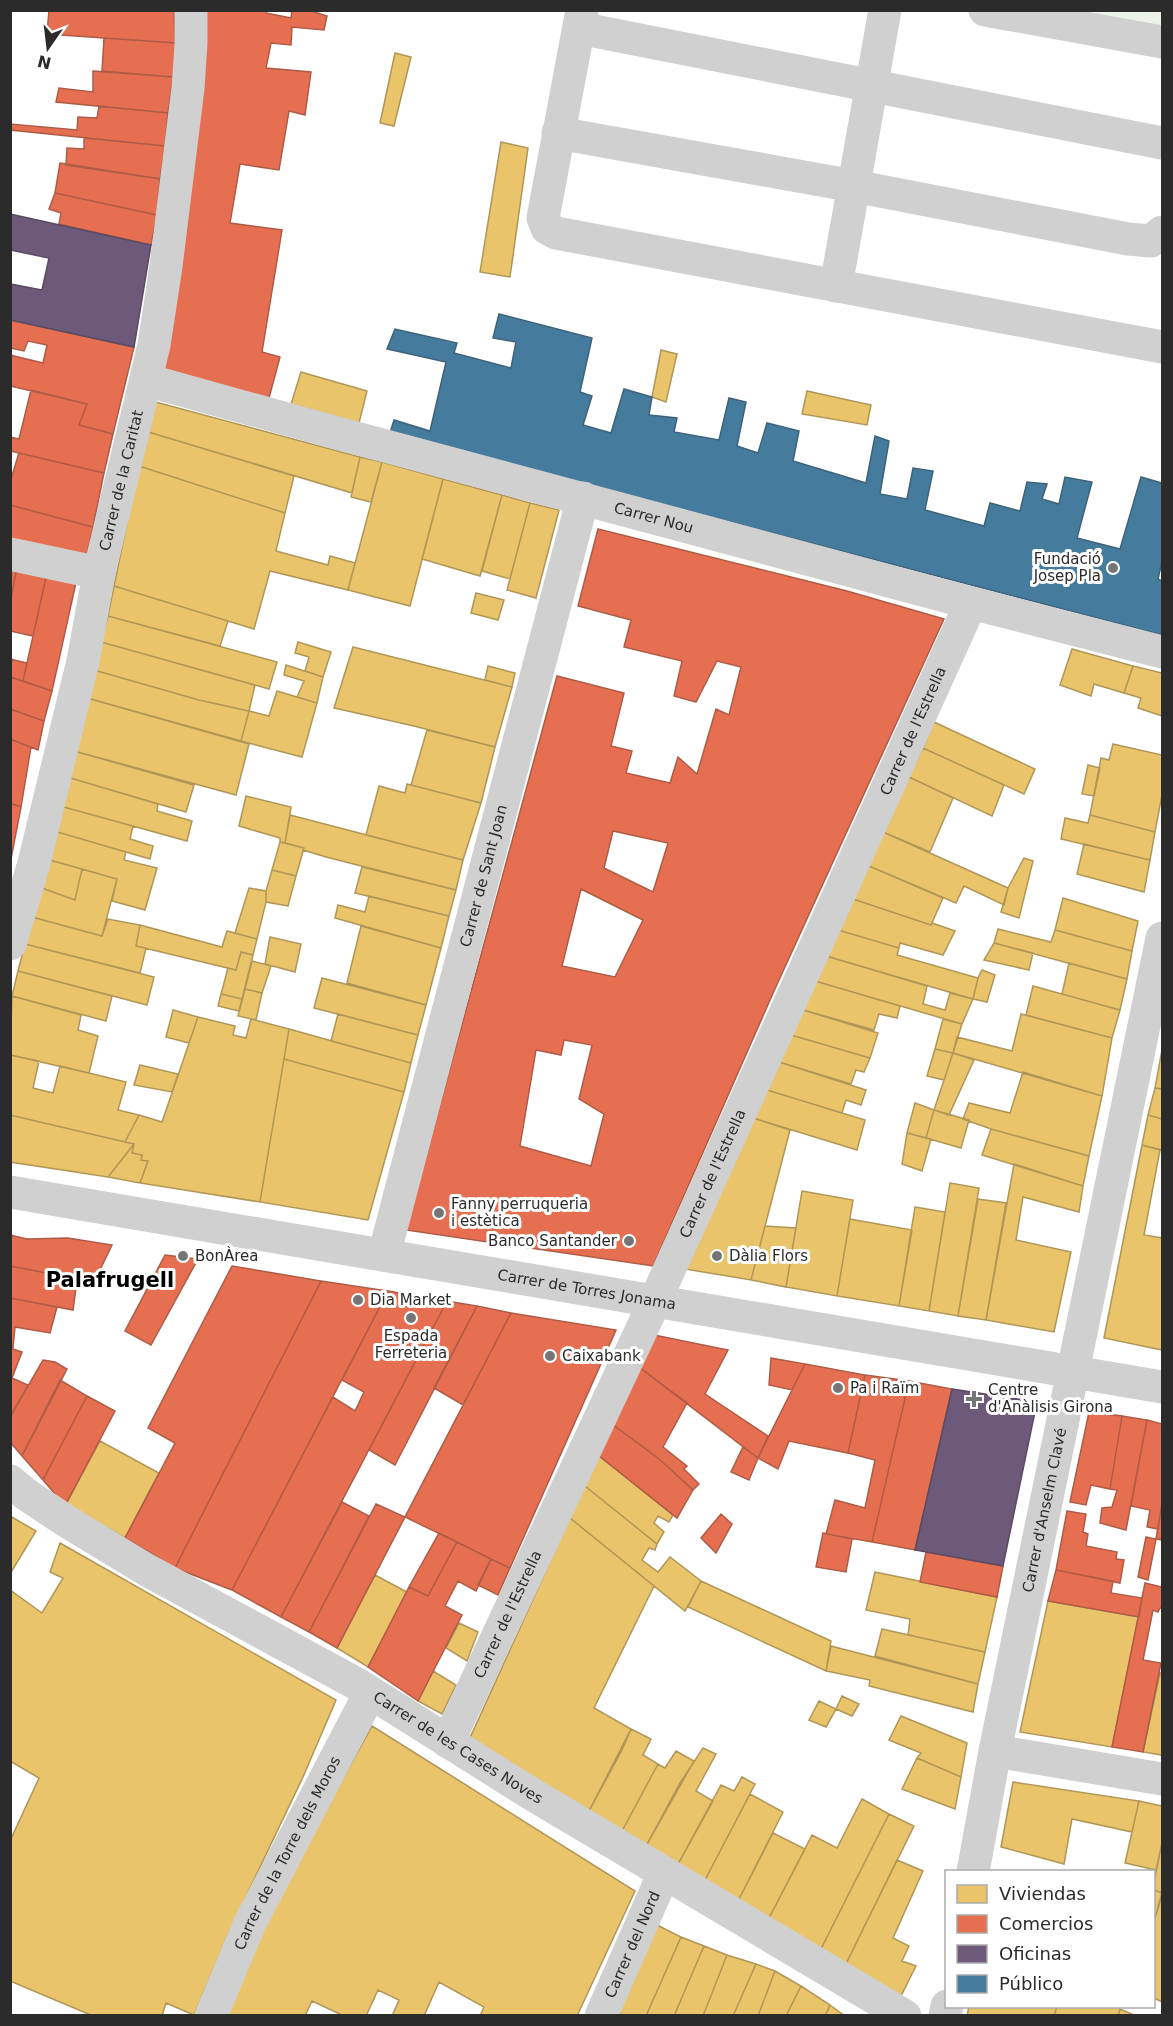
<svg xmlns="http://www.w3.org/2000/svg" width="1173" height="2026" viewBox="0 0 1173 2026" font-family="'DejaVu Sans',sans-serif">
  <rect width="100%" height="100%" fill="#fff"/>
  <path fill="#eef3ea" d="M1084,11H1162V28Z"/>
  <path fill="#e9c46a" stroke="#b09657" stroke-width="1.5" d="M395,53L411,57L394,126L380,123Z
    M501,142L528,148L510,277L480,272Z
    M661,350L677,354L666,402L652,397Z
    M301,372L367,391L359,423L291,404Z
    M807,391L871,405L867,425L802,414Z
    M152,401L360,457L352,493L145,431Z
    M145,431L294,476L285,513L139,466Z
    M360,457L382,462L371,502L351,497Z
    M382,462L443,479L410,606L348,590Z
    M139,466L285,513L276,551L328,565L330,556L355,563L348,590L270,571L254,629L114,586Z
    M443,479L502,495L480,576L422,559Z
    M502,495L530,503L510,579L482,571Z
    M530,503L559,510L536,598L507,590Z
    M114,586L228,621L220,646L108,616Z
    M476,593L504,600L498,620L471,613Z
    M108,616L277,662L269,689L101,642Z
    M101,642L255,685L249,711L199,700L94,670Z
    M298,642L331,652L323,677L305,671L309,657L295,653Z
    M353,647L512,687L495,747L414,726L334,708Z
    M1072,649L1133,666L1124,693L1094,684L1091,696L1060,685Z
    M286,665L323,677L317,703L297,697L304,681L284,675Z
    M488,666L515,673L512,687L485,680Z
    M1133,666L1162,673V716L1138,708L1141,698L1124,693Z
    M94,670L199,700L249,711L241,741L87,698Z
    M277,691L317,703L302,757L241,741L249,711L269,716Z
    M87,698L249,744L236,795L74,751Z
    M934,722L1035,769L1024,794L923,748Z
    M427,730L495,747L481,803L411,785Z
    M1113,744L1162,755V795L1155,832L1090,815L1101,758L1109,760Z
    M923,748L1004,785L992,816L909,777Z
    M74,751L194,785L186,812L67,777Z
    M1088,765L1100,768L1094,796L1082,794Z
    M67,777L158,804L157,811L192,821L187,841L60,806Z
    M909,777L953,798L930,852L883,832Z
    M407,784L481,803L463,860L366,835L379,786L405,793Z
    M246,796L291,807L285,843L280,842V838L239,826Z
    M60,806L133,826L130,839L153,846L150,859L54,831Z
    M290,815L463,860L456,890L326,857L303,850L304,848L285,843Z
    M1090,815L1155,832L1150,860L1061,839L1065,818L1088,823Z
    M54,831L126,852L124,860L157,868L145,910L112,901L117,879L46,859Z
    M883,832L1008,888L1004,905L964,886L956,903L869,866Z
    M280,842L304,848L296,876L272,870Z
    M1084,844L1150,860L1144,892L1077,874Z
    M1024,858L1033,861L1019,918L1001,912L1008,888Z
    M46,859L82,869L75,900L39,887Z
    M869,866L943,898L931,925L853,899Z
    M362,867L456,890L449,916L355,893Z
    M82,869L117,879L102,936L32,917L39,887L75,900Z
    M272,870L296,876L288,906L266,902V891Z
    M249,888L266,891V902L257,939L235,933Z
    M369,896L449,916L441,948L335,918L338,905L365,912Z
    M1063,898L1138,921L1132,951L1055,930Z
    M853,899L931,925L932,923L955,931L943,955L900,943L899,948L838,930Z
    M32,917L102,936L108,919L140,925L136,946L146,948L140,973L25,944Z
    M140,925L222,947L227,931L257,939L253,955L241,952L236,970L136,946Z
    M361,926L441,948L426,1005L347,983Z
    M998,929L1051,942L1055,930L1132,951L1127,979L994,943Z
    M838,930L899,948L897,955L978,978L973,999L826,956Z
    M270,937L301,944L295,972L265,964Z
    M994,943L1033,953L1029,970L984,960Z
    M25,944L154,977L147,1005L18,971Z
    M241,952L253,955L242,999L221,994L228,968L236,970Z
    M826,956L927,986L923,1004L945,1010L950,993L973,999L962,1024L815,981Z
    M252,961L271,966L262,993L245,989Z
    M1069,963L1127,979L1120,1010L1062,994Z
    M982,970L995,975L987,1002L973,999L978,978Z
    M18,971L112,996L106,1021L12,996Z
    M322,978L426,1005L418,1035L314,1008Z
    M815,981L900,1006L897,1018L879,1014L874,1030L803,1010Z
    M1033,986L1120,1010L1112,1038L1026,1015Z
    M245,989L262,993L256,1020L238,1016Z
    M221,994L242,999L239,1011L218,1006Z
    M12,996L81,1015L78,1030L98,1036L89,1073L10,1055Z
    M173,1010L198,1017L189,1043L166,1037Z
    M803,1010L878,1033L870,1058L791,1035Z
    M338,1014L418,1035L411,1063L331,1041Z
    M1021,1014L1112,1038L1102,1096L953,1053L957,1037L1012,1051Z
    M198,1017L235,1026L233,1035L246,1038L251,1019L289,1029L260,1202L140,1183L148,1161L141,1160L142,1155L132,1153L134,1144L125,1142L139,1115L162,1122Z
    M943,1019L962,1024L953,1053L935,1049Z
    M289,1029L411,1063L404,1092L284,1059Z
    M791,1035L870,1058L864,1072L856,1070L851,1084L779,1062Z
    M935,1049L953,1053L944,1080L927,1076Z
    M1162,1050V1089L1155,1088Z
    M953,1053L974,1060L949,1115L934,1110Z
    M10,1055L39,1061L33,1088L53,1093L60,1066L126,1082L118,1110L139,1115L125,1142L10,1115Z
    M284,1059L404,1092L368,1220L260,1202Z
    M779,1062L866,1090L861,1105L846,1100L842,1113L767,1090Z
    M140,1065L178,1074L172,1092L134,1085Z
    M1023,1072L1102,1096L1089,1156L991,1129L963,1119L969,1103L1010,1113Z
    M1155,1088L1162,1089V1119L1148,1115Z
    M767,1090L865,1120L857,1150L753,1118Z
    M915,1103L934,1110L926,1138L907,1133Z
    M934,1110L969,1120L961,1148L926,1138Z
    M10,1115L125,1142L134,1144L108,1177L10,1162Z
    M1148,1115L1162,1119V1150L1142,1145Z
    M753,1118L790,1130L751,1280L685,1269Z
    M991,1129L1089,1156L1083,1186L982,1155Z
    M907,1133L931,1139L922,1171L902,1164Z
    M134,1144L132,1153L142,1155L141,1160L148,1161L140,1183L108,1177Z
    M1142,1145L1160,1150L1144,1235L1162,1238V1350L1104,1338Z
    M1014,1164L1083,1186L1079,1212L1023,1197L1016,1240L1071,1252L1054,1332L986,1320Z
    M950,1183L979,1188L958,1316L929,1311Z
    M802,1191L853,1200L837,1296L786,1287Z
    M978,1199L1006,1203L986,1320L958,1316Z
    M915,1207L945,1212L929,1311L899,1306Z
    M850,1219L912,1230L899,1306L837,1296Z
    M765,1226L796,1228L786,1287L751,1280Z
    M100,1441L159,1473L125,1538L66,1504Z
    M598,1455L673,1515L669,1522L658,1516L654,1523L664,1532L657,1544L585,1486Z
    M585,1486L657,1544L655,1550L649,1548L642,1560L658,1572L670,1557L701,1581L685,1611L570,1518Z
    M10,1516L36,1531L10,1574Z
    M570,1518L654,1586L594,1708L631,1729L588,1813L469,1740Z
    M60,1543L336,1700L303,1777L230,1930L194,2015L166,2003L162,2016H93L10,1981V1841L39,1778L10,1761V1590L42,1613L63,1578L50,1572Z
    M875,1572L997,1597L985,1652L908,1635L910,1619L866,1610Z
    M375,1575L407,1592L368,1667L337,1648Z
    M701,1581L831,1641L826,1671L688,1607Z
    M1048,1601L1139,1617L1112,1747L1020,1732Z
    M459,1623L478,1632L467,1661L446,1648Z
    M882,1629L985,1652L978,1684L875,1656Z
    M831,1646L978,1684L973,1712L869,1686L870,1680L826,1671Z
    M433,1671L456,1685L442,1714L418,1701Z
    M1160,1673H1162V1755L1143,1752Z
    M842,1696L859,1704L852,1716L836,1709Z
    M819,1701L836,1709L826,1727L809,1720Z
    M901,1716L967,1743L961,1777L917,1758L921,1753L889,1740Z
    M372,1726L635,1891L577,2016H480L484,2007L439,1982L424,2016H392L399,2000L378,1990L366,2016H344L312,2001L305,2016H227L276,1900Z
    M631,1729L651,1739L643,1755L658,1764L621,1833L588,1813L622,1750Z
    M703,1748L716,1754L696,1791L713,1801L677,1866L645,1848L680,1783Z
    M676,1751L694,1761L645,1848L621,1833L658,1764L665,1768Z
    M917,1758L961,1777L955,1809L902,1789Z
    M742,1777L755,1784L704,1882L677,1866L721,1785L734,1791Z
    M1013,1782L1139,1801L1132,1832L1072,1819L1064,1864L1001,1847Z
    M750,1794L783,1812L737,1903L704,1882Z
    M862,1799L889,1814L819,1953L767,1922L812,1835L837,1848Z
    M1139,1801L1162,1806V1843L1156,1870L1125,1863Z
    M889,1814L914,1826L844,1968L819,1953Z
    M773,1833L805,1849L767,1922L737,1903Z
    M1162,1843V1893L1154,1890V1882Z
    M897,1860L923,1871L893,1938L909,1946L902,1961L916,1966L901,1996L844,1968Z
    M1154,1890L1162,1893L1154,1921Z
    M1162,1896V2002L1154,1998V1921Z
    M653,1923L681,1937L646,2016H624L612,2010Z
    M681,1937L704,1946L674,2016H646Z
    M704,1946L727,1955L703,2016H674Z
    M727,1955L756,1964L733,2016H703Z
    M756,1964L775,1971L758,2016H733Z
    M775,1971L801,1986L786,2016H758Z
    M801,1986L830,2005L825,2016H786Z
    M830,2005L845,2016H825Z
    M969,2006H1057L1054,2016H967Z
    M1057,2006H1121L1118,2016H1054Z
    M1120,2009L1136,2016H1118Z"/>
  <path fill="#e76f51" stroke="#af5b46" stroke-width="1.5" fill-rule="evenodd" d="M49,10H174L175,43L47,34Z
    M202,10H266V13L291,18L292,10H308L327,16L324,30L292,27L291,45L271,43L266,68L311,72L305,115L289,111L279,170L240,164L230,223L282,230L262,352L280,357L269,398L160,372Z
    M104,38L175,43L173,77L102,71Z
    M93,71L173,77L168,113L56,102L59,88L93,92Z
    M99,106L168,113L165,146L10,130V124L77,130L78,117L97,118Z
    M84,138L165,146L160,179L66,165L67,148L84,149Z
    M60,163L160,179L157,215L55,193Z
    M55,193L157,215L151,245L59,224L61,213L49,209Z
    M10,320L134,347L113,434L79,425L87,404L10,386V355L43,363L47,345L28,341L24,351L10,348Z
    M31,390L87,404L79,425L113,434L104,473L10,451V437L19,439Z
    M19,453L104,473L93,527L10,505V482Z
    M10,505L93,527L86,558L10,543Z
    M598,529L847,591L944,619L774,991L653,1266L406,1230L557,676L624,693L611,746L632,751L626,773L670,783L678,757L697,774L716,709L729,715L741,667L717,661L696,702L674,696L682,661L624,647L631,620L578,606ZM613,831L668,843L653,892L604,868ZM581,889L643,920L615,977L562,966ZM564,1040L592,1045L579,1099L604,1114L591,1166L520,1146L536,1050L561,1055Z
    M10,566L17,567L10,604Z
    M17,567L47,573L33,636L10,631V604Z
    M47,573L77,578L52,691L23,681Z
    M10,659L27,663L23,681L10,677Z
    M10,677L52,691L44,721L10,709Z
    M10,709L44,721L38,750L10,739Z
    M10,739L31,747L21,807L10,803Z
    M10,803L21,807L11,859H10Z
    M10,1235L27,1239L68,1238L112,1245L94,1282L10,1266Z
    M165,1255L198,1259L151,1345L125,1331Z
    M10,1266L62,1276L61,1285L76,1288L73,1310L10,1298Z
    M232,1266L321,1281L175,1568L125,1538L175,1443L148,1428Z
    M321,1281L388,1291L232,1590L175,1568Z
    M388,1291L447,1301L281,1617L232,1590L333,1397L355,1411L364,1392L342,1380Z
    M10,1298L57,1307L50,1333L15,1327L13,1348H10Z
    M447,1301L477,1306L395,1465L369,1450Z
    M477,1306L511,1313L463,1405L434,1388Z
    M511,1313L616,1330L510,1568L405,1517Z
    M654,1335L728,1350L705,1394L768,1436L758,1458L639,1367Z
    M10,1348L22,1352L12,1378L28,1385L10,1417Z
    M771,1358L805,1364L792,1390L769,1385Z
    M43,1360L55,1362L67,1369L22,1456L10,1442V1417Z
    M805,1364L865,1375L848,1453L789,1441L778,1469L758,1458Z
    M639,1367L687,1403L663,1447L687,1466L684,1469L699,1484L693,1490L658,1458L612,1424Z
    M865,1375L909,1381L872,1542L826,1534L835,1500L865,1508L875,1460L848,1453Z
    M60,1380L87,1396L43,1480L22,1456Z
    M909,1381L952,1389L915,1550L872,1542Z
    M87,1396L115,1411L66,1504L60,1500L43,1480Z
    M1089,1412L1122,1416L1110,1489L1091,1485L1086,1505L1070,1502Z
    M1122,1416L1147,1420L1126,1530L1100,1523L1102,1508L1112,1507L1117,1490L1110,1489Z
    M1147,1420L1162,1424V1503L1158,1529L1147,1527L1150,1510L1131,1506Z
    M612,1424L658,1458L693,1490L677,1518L598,1455Z
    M743,1447L758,1458L749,1480L731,1472Z
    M342,1502L369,1516L309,1632L281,1617Z
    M1162,1503V1540L1156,1539Z
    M376,1504L405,1517L337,1648L309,1632Z
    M1067,1511L1086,1514L1083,1532L1088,1534L1086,1546L1117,1552L1116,1559L1124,1560L1120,1583L1056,1570Z
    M721,1514L732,1524L716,1553L701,1538Z
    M439,1533L457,1542L428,1596L409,1587Z
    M823,1533L852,1539L846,1572L816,1567Z
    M1146,1537L1156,1539L1148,1580L1138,1577Z
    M457,1542L491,1559L476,1591L458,1581L445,1606L462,1615L418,1701L368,1667L409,1587L428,1596Z
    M926,1552L1003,1566L997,1597L920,1582Z
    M491,1559L510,1568L498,1595L478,1585Z
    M1056,1570L1113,1581L1111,1593L1142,1598L1139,1617L1048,1601Z
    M1145,1583L1162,1587V1608H1160L1158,1612L1153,1610L1143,1660L1161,1663L1143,1752L1112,1747Z"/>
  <path fill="#6d597a" stroke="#594b62" stroke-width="1.5" d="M10,214L151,245L134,347L10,320V284L42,290L49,258L10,250Z
    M952,1389L1037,1402L1003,1566L915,1550Z"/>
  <path fill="#457b9d" stroke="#3d637b" stroke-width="1.5" d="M499,314L592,338L580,392L592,396L583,425L611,433L624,389L652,397L649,415L677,418L674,432L719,440L729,398L746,402L737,446L758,453L767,423L799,431L793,461L866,483L875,436L889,441L880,494L907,499L913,468L933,471L925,510L984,526L990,503L1020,511L1027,482L1047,484L1042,499L1059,504L1065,477L1092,482L1077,538L1120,549L1141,477L1162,483V562L1158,579L1162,581V635L390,433L394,420L430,431L446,362L387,349L395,329L457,343L454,353L511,368L516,342L493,338Z"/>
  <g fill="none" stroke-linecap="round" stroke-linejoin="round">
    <g stroke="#d0d0d0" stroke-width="33">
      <path d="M582,10L543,218L547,228L556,233L1162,347"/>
      <path d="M985,10L1162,42"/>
      <path d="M579,28L1162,143"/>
      <path d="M558,133L854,186L1128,239L1151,241L1162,232"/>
      <path d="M836,286L885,10"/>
      <path id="s1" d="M146,380L337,433L971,603L1162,652"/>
      <path d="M10,554L99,573"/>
      <path id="s2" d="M10,944L34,863L83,661L99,573L154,345L166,266L188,88L191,43V10"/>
      <path id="s3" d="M10,1192L1162,1387"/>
      <path id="s4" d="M384,1255L583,498"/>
      <path id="s5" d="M10,1481L27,1495L66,1521L145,1569L357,1684L530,1793L905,2016"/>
      <path id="s6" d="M448,1742L655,1301L971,603"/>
      <path d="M995,1751L1162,1779"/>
      <path id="s7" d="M973,1872L995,1751L1162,938"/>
      <path id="s8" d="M211,2016L250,1923L370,1693"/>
      <path id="s9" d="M601,2016L664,1873"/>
      <path d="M945,2016L947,2006"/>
    </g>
  </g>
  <g fill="#757575" stroke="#fff" stroke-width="2">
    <circle cx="1113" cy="568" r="6"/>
    <circle cx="439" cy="1213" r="6"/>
    <circle cx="629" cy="1241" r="6"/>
    <circle cx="183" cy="1256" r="6"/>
    <circle cx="717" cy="1256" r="6"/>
    <circle cx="358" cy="1300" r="6"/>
    <circle cx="411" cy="1318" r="6"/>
    <circle cx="550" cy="1356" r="6"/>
    <circle cx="838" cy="1388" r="6"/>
    <path d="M971 1390h6v6h6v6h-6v6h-6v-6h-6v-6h6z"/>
  </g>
  <g text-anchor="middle" stroke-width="6" stroke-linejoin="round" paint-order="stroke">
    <g font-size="15" fill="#2b2b2b" stroke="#fff">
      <text dy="5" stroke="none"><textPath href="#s2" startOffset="477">Carrer de la Caritat</textPath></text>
      <text dy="5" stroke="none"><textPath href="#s1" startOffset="526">Carrer Nou</textPath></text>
      <text dy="5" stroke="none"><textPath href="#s6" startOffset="1113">Carrer de l'Estrella</textPath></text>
      <text dy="5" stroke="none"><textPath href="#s4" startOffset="392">Carrer de Sant Joan</textPath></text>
      <text dy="5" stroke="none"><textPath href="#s6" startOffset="627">Carrer de l'Estrella</textPath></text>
      <text dy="5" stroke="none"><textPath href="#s3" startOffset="585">Carrer de Torres Jonama</textPath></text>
      <text dy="5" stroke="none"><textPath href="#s7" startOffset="369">Carrer d'Anselm Clavé</textPath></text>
      <text dy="5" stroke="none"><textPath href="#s6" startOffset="141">Carrer de l'Estrella</textPath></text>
      <text dy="5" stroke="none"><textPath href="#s5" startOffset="522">Carrer de les Cases Noves</textPath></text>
      <text dy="5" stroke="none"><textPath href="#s8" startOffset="180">Carrer de la Torre dels Moros</textPath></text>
      <text dy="5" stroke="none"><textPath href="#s9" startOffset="78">Carrer del Nord</textPath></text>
    </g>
    <g font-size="15" fill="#2b2b2b" stroke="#fff" text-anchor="start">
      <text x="1101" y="564" text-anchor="end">Fundació<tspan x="1101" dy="17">Josep Pla</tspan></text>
      <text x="451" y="1209">Fanny perruqueria<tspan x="451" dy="17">i estètica</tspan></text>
      <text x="617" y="1246" text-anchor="end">Banco Santander</text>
      <text x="195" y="1261">BonÀrea</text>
      <text x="729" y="1261">Dàlia Flors</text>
      <text x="370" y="1305">Dia Market</text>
      <text x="411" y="1341" text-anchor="middle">Espada<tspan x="411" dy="17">Ferreteria</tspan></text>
      <text x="562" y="1361">Caixabank</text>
      <text x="850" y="1393">Pa i Raïm</text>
      <text x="988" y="1395">Centre<tspan x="988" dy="17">d'Anàlisis Girona</tspan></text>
    </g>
    <g font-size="21" font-weight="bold" fill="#000" stroke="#fff">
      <text x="110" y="1287">Palafrugell</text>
    </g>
  </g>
  <rect width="1173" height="2026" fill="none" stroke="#2b2b2b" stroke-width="24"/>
  <rect x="945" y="1870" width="210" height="138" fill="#ffffff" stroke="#aaaaaa" stroke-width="1.5"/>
  <rect x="957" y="1885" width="30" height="18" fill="#e9c46a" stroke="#aaaaaa" stroke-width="1.5"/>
  <text x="999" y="1900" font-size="18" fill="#2b2b2b">Viviendas</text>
  <rect x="957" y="1915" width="30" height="18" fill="#e76f51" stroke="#aaaaaa" stroke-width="1.5"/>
  <text x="999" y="1930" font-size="18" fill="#2b2b2b">Comercios</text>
  <rect x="957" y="1945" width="30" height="18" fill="#6d597a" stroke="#aaaaaa" stroke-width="1.5"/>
  <text x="999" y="1960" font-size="18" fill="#2b2b2b">Oficinas</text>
  <rect x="957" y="1975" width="30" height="18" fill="#457b9d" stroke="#aaaaaa" stroke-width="1.5"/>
  <text x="999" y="1990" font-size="18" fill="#2b2b2b">Público</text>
  <g transform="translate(48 48) rotate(194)" stroke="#ffffff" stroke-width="4.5" paint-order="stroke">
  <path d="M0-4.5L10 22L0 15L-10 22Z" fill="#2b2b2b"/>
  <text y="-9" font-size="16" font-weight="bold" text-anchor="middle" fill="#2b2b2b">N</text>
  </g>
</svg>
